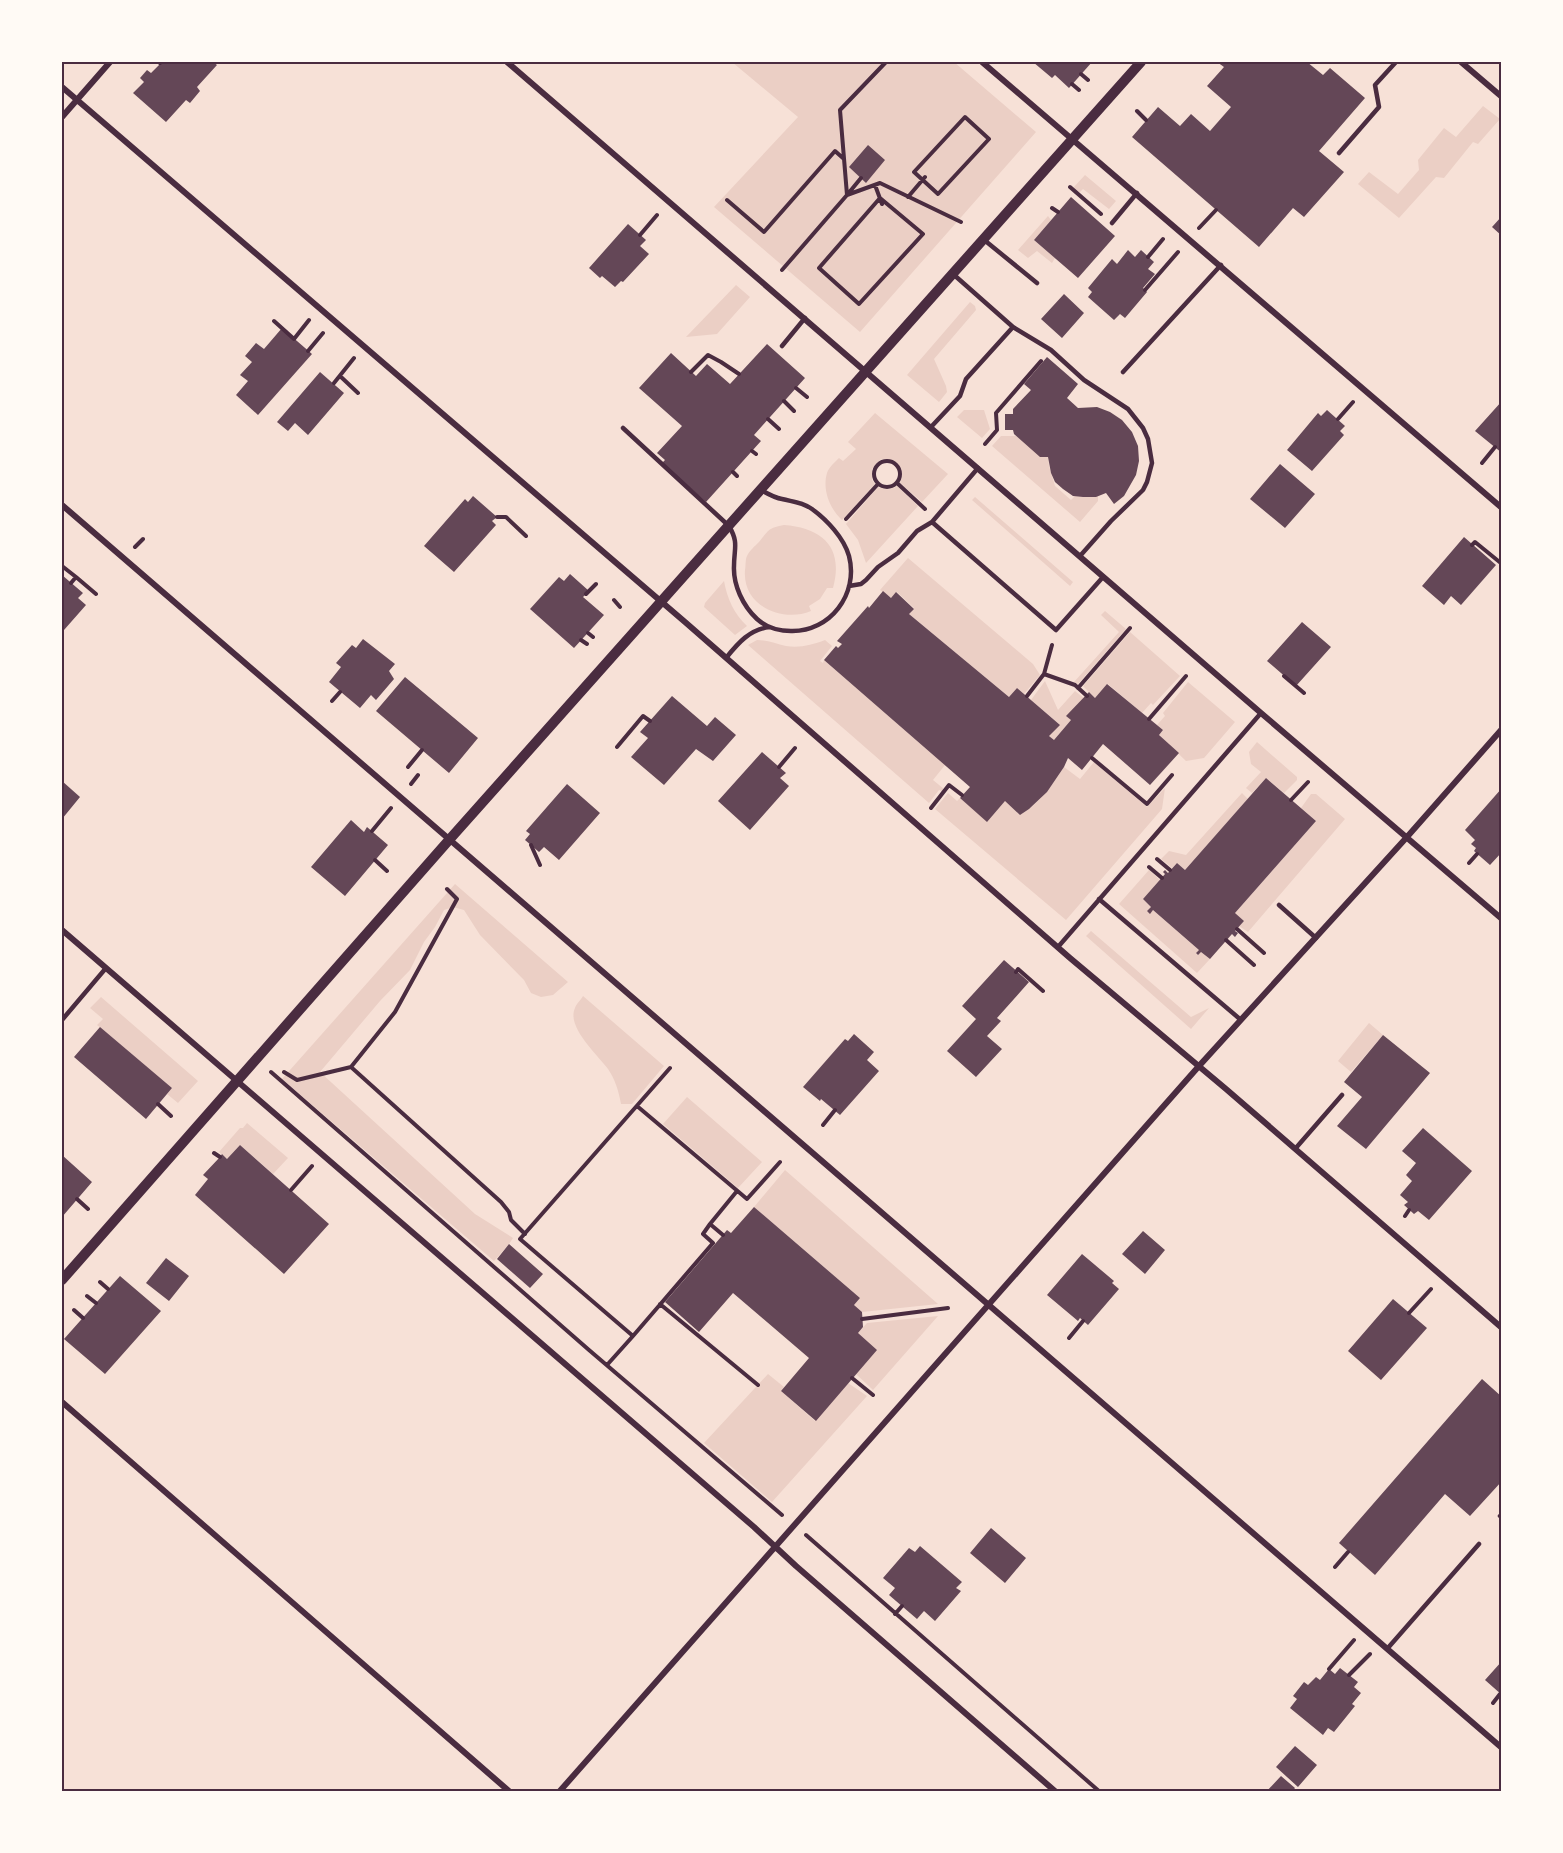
<svg xmlns="http://www.w3.org/2000/svg" width="1563" height="1853" viewBox="0 0 1563 1853" font-family="Signika,sans-serif">
  <rect width="100%" height="100%" fill="#f7e1d7"/>
  <path fill="#ebcfc5" d="M732,62H954L1036,132L860,332L714,207L798,117Z
    M1483,106L1500,119L1478,144L1473,142L1444,178L1436,177L1399,218L1358,184L1369,172L1398,194L1419,170L1418,160L1444,128L1456,137Z
    M1085,175L1116,201L1109,209L1083,189L1079,193L1073,188Z
    M1048,216L1051,220L1034,240L1055,258L1052,263L1037,251L1028,258L1018,250Z
    M736,285L750,297L717,334L686,337Z
    M970,302L975,306L976,310L934,359L946,386L947,392L939,402L907,375Z
    M964,410H984L990,429L982,438L957,417Z
    M875,413L948,474L922,502L900,483C905,468 896,458 881,459L872,469V480L875,484L842,520C830,509 822,490 827,473C829,467 835,462 839,458L843,461L856,449L848,442Z
    M1001,436H1016L1048,457L1049,466L1055,486L1071,500L1075,496L1083,497L1098,496V501L1080,522L992,446Z
    M897,486L918,506L866,563L858,540L846,524L878,487C886,490 890,490 897,486Z
    M975,497L1073,582L1070,586L972,500Z
    M784,525C823,528 844,548 833,588H827L820,599L809,606L811,611C782,623 742,606 745,570C746,566 745,560 747,556C749,551 755,546 759,542C769,530 768,528 784,525Z
    M908,558L1033,664L1040,675L1024,694L1017,688L1009,697L909,614L914,608L897,592L891,598L880,590Z
    M724,581C727,598 734,614 747,626L735,635L704,607L705,603Z
    M1105,611L1126,629L1078,684L1074,682L1119,632L1101,615Z
    M1130,632L1180,676L1153,705L1151,703L1142,713L1108,684L1095,698L1083,686Z
    M757,640C768,640 776,644 786,646C800,648 812,645 825,640L832,646L820,661L823,663L824,660L945,765L933,780L944,789L942,791L939,790L929,803L748,645Z
    M1045,681L1058,710L1075,691L1084,698L1071,720L1054,740L1049,736L1059,724L1031,700Z
    M1188,682L1235,722L1204,758L1186,761L1159,735L1163,730L1157,725L1165,716L1163,713Z
    M1257,742L1297,777V780L1284,793L1266,778L1252,793L1246,788L1261,772L1251,764L1249,752Z
    M1094,762L1147,807L1165,788L1162,809L1066,920L935,809L948,793L957,801L960,798L987,821L1005,801L1020,815C1040,803 1052,785 1064,767L1080,779Z
    M1242,793L1248,799L1185,870L1177,863L1172,868L1161,859L1169,851L1186,855Z
    M1311,794H1316L1345,819L1248,932L1239,926L1244,921L1235,913L1316,821L1301,808Z
    M1149,870L1160,880L1143,899L1151,907L1147,911L1150,913L1153,910L1199,950L1196,954L1198,955L1201,952L1210,959L1197,973L1119,904Z
    M455,884L568,982L553,995L541,997L531,993L524,980L480,935L464,910L453,907L444,910L435,927L424,942L410,970L380,1001L320,1072L475,1214L513,1238L509,1244L494,1261L282,1079Z
    M1091,931L1191,1017L1209,1008L1191,1029L1086,936Z
    M583,996L664,1066L632,1104H621C619,1092 615,1079 608,1069C598,1055 566,1027 575,1008C576,1004 581,1000 583,996Z
    M101,997L198,1081L178,1103L167,1094L172,1088L97,1025L103,1019L90,1008Z
    M1369,1023L1383,1035L1351,1072L1338,1061Z
    M687,1097L762,1162L738,1188L663,1124Z
    M247,1123L288,1158L273,1174L240,1145L227,1159L219,1152L240,1128H243Z
    M785,1170L938,1304L862,1312L854,1305L860,1298L754,1207Z
    M938,1316L873,1390L856,1374L858,1333L867,1323Z
    M768,1374L784,1387L781,1391L815,1421L848,1383L867,1396L772,1502L704,1443Z"/>
  <path fill="#644757" d="M162,62H213L217,65L197,87L200,91L190,103L186,100L166,122L133,93L144,82L140,78L147,70L151,73Z
    M1033,62H1092L1069,88L1055,75L1052,78Z
    M1217,62H1307L1323,75L1330,68L1365,98L1319,151L1344,172L1304,217L1293,208L1259,247L1132,137L1158,107L1180,126L1191,114L1210,131L1231,107L1207,86L1224,67Z
    M868,145L885,160L866,183L849,167Z
    M1071,197L1115,236L1078,278L1034,240Z
    M1502,216V236L1492,227Z
    M628,224L646,240L640,246L649,254L623,282L621,281L615,287L602,276L600,278L589,268Z
    M1128,250L1135,257L1141,250L1154,262L1148,269L1155,274L1143,288L1147,292L1125,318L1120,314L1114,320L1088,297L1092,292L1088,288L1112,259L1117,264Z
    M1064,294L1084,313L1062,338L1041,319Z
    M282,328L312,354L258,415L236,395L248,381L240,375L252,362L245,356L256,343L264,349Z
    M767,344L805,378L754,435L761,441L706,502L662,463L665,460L657,453L682,426L639,388L671,353L696,376L707,364L730,384Z
    M1047,357L1078,384L1067,398L1078,408L1097,407L1110,412L1122,420L1132,432L1138,446L1139,461L1136,475L1124,496L1114,504L1106,493L1096,497H1083L1073,496L1063,489L1055,482L1051,473L1048,457H1040L1014,434L1013,430H1005V414H1013V409L1031,390L1024,384Z
    M320,372L344,393L308,435L295,423L288,431L277,422Z
    M1502,401V453L1475,431Z
    M1327,410L1345,426L1340,431L1344,435L1312,471L1287,450L1318,413L1321,416Z
    M1280,464L1315,494L1285,528L1250,499Z
    M473,496L497,517L492,521L496,525L454,572L424,546L465,499L468,502Z
    M1464,537L1496,565L1461,605L1451,596L1444,605L1422,586Z
    M570,574L589,591L583,597L604,615L574,648L530,609L559,577L564,581Z
    M62,575L83,593L78,598L86,605L64,630L62,628Z
    M883,591L891,598L896,592L914,609L909,614L1009,697L1017,688L1060,725L1049,736L1054,740L1071,720L1066,716L1089,692L1095,698L1107,684L1163,730L1159,735L1179,753L1150,785L1103,744L1082,770L1068,758L1064,767L1047,792L1029,809L1020,815L1005,801L987,822L960,798L970,787L824,660L836,646L838,648L842,644L837,641L868,606L869,608Z
    M1302,622L1331,647L1296,686L1267,661Z
    M363,639L395,664L389,671L394,679L376,700L371,695L360,708L329,682L341,667L336,663L352,645L356,648Z
    M405,677L478,738L449,773L376,711Z
    M672,696L707,726L715,717L736,735L713,761L696,749L664,785L631,757L648,738L640,732Z
    M762,752L786,773L780,778L789,786L750,830L718,801Z
    M1266,778L1316,821L1235,913L1244,921L1235,931L1238,933L1235,937L1232,934L1210,959L1201,952L1198,955L1196,953L1199,950L1153,910L1150,914L1147,911L1151,907L1143,899L1165,874L1163,872L1165,870L1168,873L1177,863L1185,870Z
    M62,781L80,797L62,819Z
    M567,784L600,813L559,860L544,847L539,852L525,840L530,834L526,831Z
    M1502,788V852L1490,865L1474,851L1476,848L1471,844L1475,840L1465,830Z
    M351,820L364,832L367,827L388,845L345,896L311,867Z
    M1004,960L1029,982L997,1018L1001,1021L987,1036L1002,1049L976,1077L947,1051L976,1019L962,1006Z
    M100,1027L172,1088L146,1119L74,1057Z
    M854,1034L874,1052L867,1060L879,1071L840,1115L821,1099L820,1101L803,1087L845,1039L848,1041Z
    M1383,1035L1430,1073L1366,1149L1337,1126L1362,1097L1344,1082Z
    M1423,1128L1472,1171L1429,1220L1418,1211L1414,1214L1404,1205L1408,1202L1400,1195L1412,1181L1406,1175L1416,1163L1402,1151Z
    M240,1145L329,1224L284,1274L195,1195L208,1179L203,1175L220,1157L222,1154L227,1159Z
    M62,1155L92,1182L62,1217Z
    M754,1207L860,1298L854,1305L862,1312L863,1327L858,1333L877,1350L816,1421L781,1391L809,1358L733,1293L699,1332L665,1302L727,1230L731,1233Z
    M1143,1231L1165,1250L1145,1274L1122,1254Z
    M509,1244L543,1274L530,1288L497,1259Z
    M1082,1254L1114,1281L1112,1283L1119,1289L1088,1325L1080,1318L1078,1321L1047,1295Z
    M166,1258L189,1276L169,1301L146,1283Z
    M120,1276L161,1311L105,1374L64,1339Z
    M1393,1299L1427,1328L1381,1380L1348,1351Z
    M1482,1379L1502,1397V1481L1470,1516L1445,1494L1375,1575L1339,1543Z
    M991,1528L1026,1558L1005,1583L970,1553Z
    M920,1546L962,1582L956,1588L961,1591L935,1621L924,1611L917,1619L889,1595L895,1588L883,1578L909,1548L915,1552Z
    M1502,1661V1695L1485,1680Z
    M1340,1668L1358,1682L1354,1687L1361,1693L1352,1704L1355,1706L1334,1732L1328,1728L1323,1735L1290,1708L1297,1699L1293,1696L1304,1682L1308,1685L1316,1677L1320,1680L1329,1669L1335,1674Z
    M1295,1746L1317,1765L1298,1787L1276,1767Z
    M1281,1776L1295,1788L1292,1792H1266Z"/>
  <g fill="none" stroke-linecap="round" stroke-linejoin="round">
    <path stroke="#4a2c40" stroke-width="4" d="M159,62L160,63
      M1081,74L1088,80
      M1072,84L1079,90
      M1137,111L1146,120
      M965,117L989,139L938,194L914,172Z
      M875,185L882,204
      M1070,187L1101,214
      M847,195L840,110L886,62
      M847,195L861,178
      M908,197L925,177
      M880,198L923,234L859,304L819,268Z
      M727,200L764,232L835,151L844,159
      M1052,208L1058,212
      M1199,228L1216,210
      M640,235L657,215
      M1148,257L1163,239
      M782,270L847,195L880,183L961,222
      M1145,290L1178,252
      M274,321L294,339L309,320
      M308,351L323,333
      M691,372L708,355L721,362L739,374
      M340,376L358,393
      M334,383L354,358
      M796,388L807,397
      M784,401L794,411
      M768,419L779,429
      M1338,419L1353,402
      M985,444L997,430L996,413L1041,361
      M752,451L756,454
      M874 474a13 13 0 1 1 26 0a13 13 0 1 1-26 0Z
      M1482,463L1495,447
      M733,472L737,476
      M897,483L925,509
      M497,517H506L526,536
      M846,519L878,484
      M1472,545L1475,542L1502,564
      M135,547L143,539
      M62,566L76,577
      M71,583L76,577L96,594
      M586,594L596,584
      M614,600L620,607
      M588,633L593,637
      M581,640L587,644
      M1044,674L1075,685L1087,696
      M1284,676L1304,693
      M1078,688L1130,628
      M1027,696L1044,674L1052,645
      M332,701L340,692
      M1149,719L1186,676
      M617,747L643,716L650,721
      M1092,758L1147,804L1172,775
      M408,767L422,750
      M779,767L795,748
      M411,784L418,775
      M1291,800L1308,782
      M931,808L949,785L962,795
      M372,831L391,808
      M531,845L540,865
      M1157,859L1170,870
      M375,860L387,871
      M1469,863L1477,854
      M1149,867L1162,878
      M447,889L457,899L395,1012L351,1067L501,1202L509,1212L511,1220L525,1234
      M1237,929L1264,953
      M1226,940L1254,965
      M1016,972L1018,969L1043,991
      M271,1072L589,1350L782,1515
      M284,1072L297,1080L351,1067
      M158,1104L171,1116
      M637,1106L747,1199L780,1162
      M823,1125L835,1110
      M214,1153L220,1157
      M291,1190L312,1166
      M77,1199L88,1209
      M1405,1216L1409,1210
      M723,1235L710,1224L737,1191
      M100,1282L108,1289
      M87,1296L96,1303
      M660,1304L758,1385
      M74,1310L83,1318
      M1409,1313L1431,1289
      M862,1319L948,1308
      M633,1336L713,1243L703,1234L710,1224
      M1069,1338L1083,1321
      M607,1365L633,1336L520,1239L670,1068
      M852,1378L873,1395
      M806,1535L1100,1792
      M1335,1567L1348,1552
      M895,1614L902,1606
      M1329,1669L1354,1640
      M1349,1675L1370,1654
      M1493,1703L1500,1694"/>
    <path stroke="#4a2c40" stroke-width="4.5" d="M1339,153L1379,107L1375,85L1396,62
      M1112,223L1137,193
      M983,239L1037,283
      M1013,327L1051,350L1084,380L1128,409L1143,428L1148,439L1152,463L1147,482L1143,490L1111,521L1080,556
      M782,346L805,318
      M1123,372L1221,265
      M931,427L960,396L966,379L1013,327L953,274
      M623,428L729,526C739,543 734,548 734,566C733,585 743,606 757,619C766,627 779,631 791,631C830,632 859,594 849,556C844,538 827,520 812,509C802,502 794,502 782,499C775,498 768,494 761,490
      M978,468L932,522L1056,630L1103,577
      M849,586L861,584L866,580L878,567L898,553L917,531L932,522
      M726,658C738,643 750,629 770,627
      M1099,899L1241,1020
      M1279,905L1316,938
      M1058,947L1261,713
      M62,1020L106,968
      M1295,1149L1342,1095
      M1500,1516L1502,1514
      M1387,1649L1479,1544"/>
    <path stroke="#4a2c40" stroke-width="6" d="M507,62L1261,713L1502,919
      M982,62L1502,508
      M1461,62L1502,97
      M62,87L685,622L1070,958L1226,1089L1502,1328
      M62,117L110,62
      M62,505L1502,1748
      M62,930L754,1527L796,1566L1056,1792
      M62,1402L510,1792
      M559,1792L1199,1066L1407,837L1502,729"/>
    <path stroke="#4a2c40" stroke-width="10" d="M62,1280L449,840L1141,62"/>
  </g>
  <rect width="1563" height="1853" fill="none" stroke="#fffaf5" stroke-width="126"/>
  <rect x="63" y="63" width="1437" height="1727" fill="none" stroke="#4a2c40" stroke-width="2"/>
</svg>
